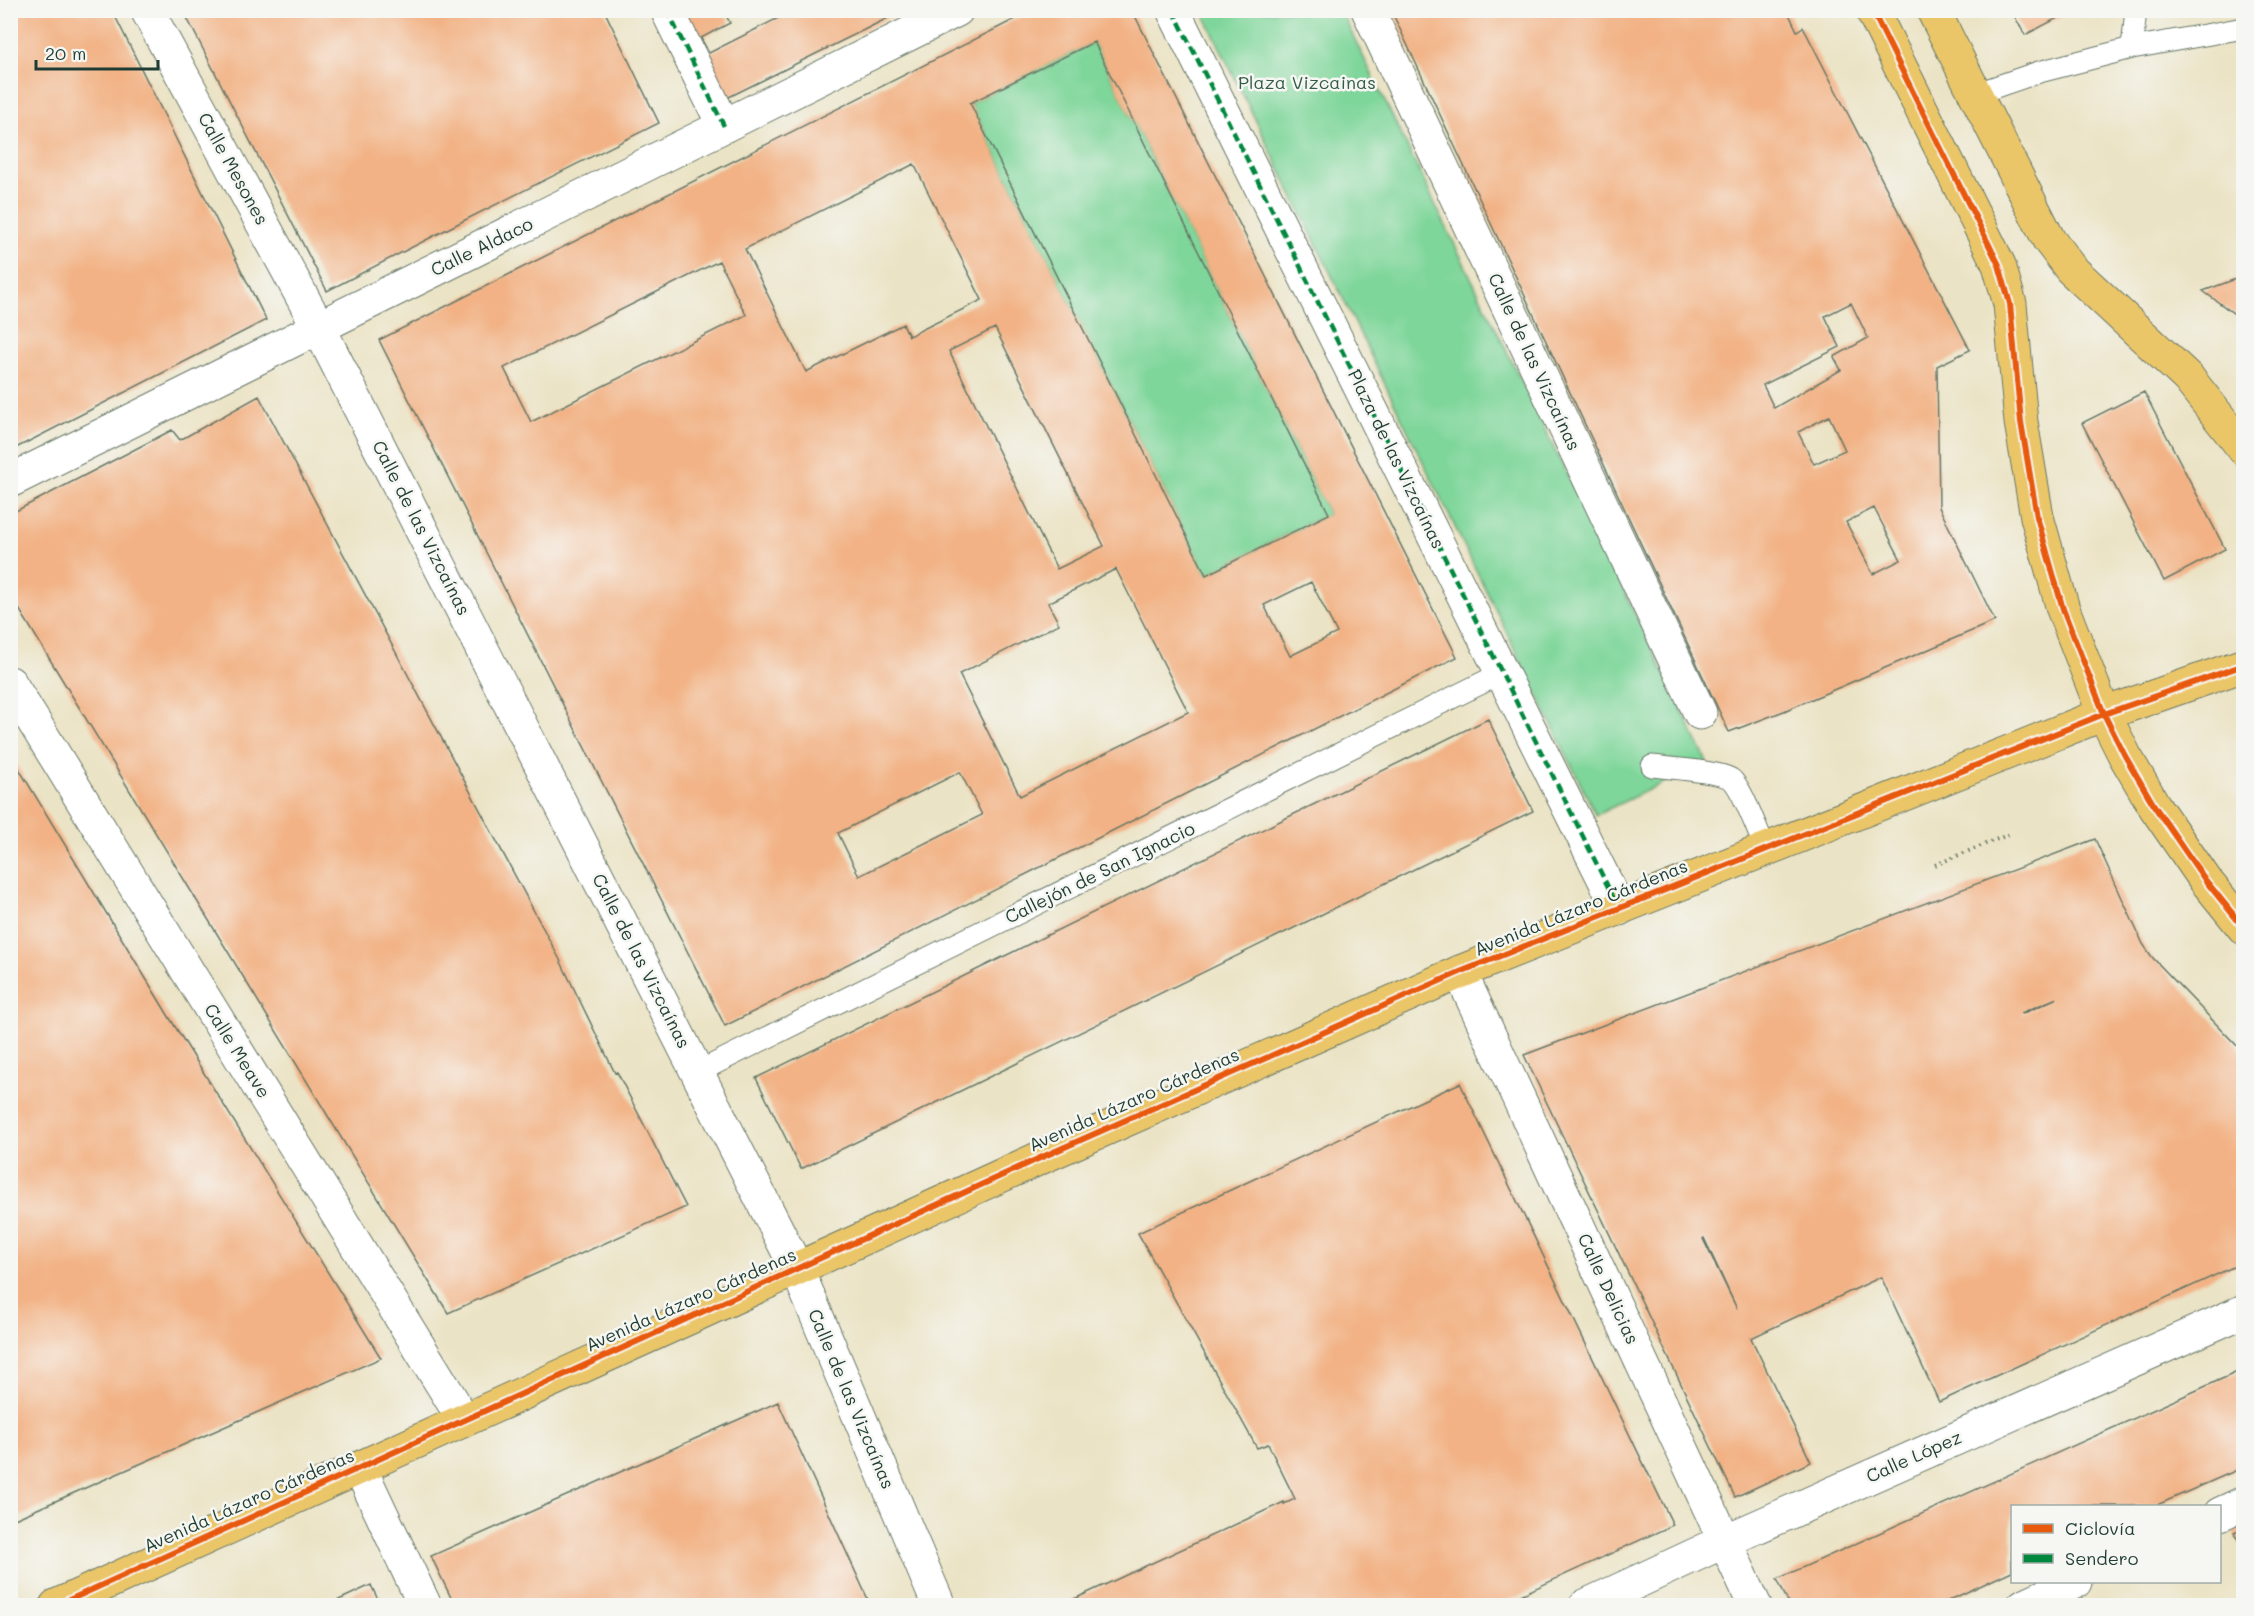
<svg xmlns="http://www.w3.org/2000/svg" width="2254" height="1616" viewBox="0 0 2254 1616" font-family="Mali,sans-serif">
  <rect width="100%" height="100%" fill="#f6f6f2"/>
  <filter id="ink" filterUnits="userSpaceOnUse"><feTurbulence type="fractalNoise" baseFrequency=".0167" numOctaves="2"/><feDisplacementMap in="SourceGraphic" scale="12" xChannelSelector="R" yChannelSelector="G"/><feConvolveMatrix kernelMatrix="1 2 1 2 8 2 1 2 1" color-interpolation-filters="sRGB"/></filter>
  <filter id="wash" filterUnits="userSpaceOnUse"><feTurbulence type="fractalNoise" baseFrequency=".008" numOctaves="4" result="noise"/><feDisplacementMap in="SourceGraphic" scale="24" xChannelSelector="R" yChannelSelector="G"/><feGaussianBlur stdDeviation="1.35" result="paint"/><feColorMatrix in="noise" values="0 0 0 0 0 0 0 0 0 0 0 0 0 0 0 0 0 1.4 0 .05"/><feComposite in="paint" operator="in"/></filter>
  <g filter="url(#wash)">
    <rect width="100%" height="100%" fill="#ebe3c5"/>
    <path fill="#7ed69a" stroke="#4e8a67" stroke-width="1.5" d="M1202,11H1341L1707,762L1596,815Z
      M1094,42L1329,514L1206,575L970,103Z"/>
    <g id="blocks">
      <path fill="#f2b285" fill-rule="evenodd" d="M10,10H112L266,320L10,451Z
        M183,10H604L659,123L457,224L327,291Z
        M681,10H723L730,23L701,38L709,53L794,10H904L725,99Z
        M1033,10H1132L1457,657L725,1026L379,340ZM1094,42L1329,514L1206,575L970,103ZM914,164L982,300L909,336L903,324L806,372L745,249ZM719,261L746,315L531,422L504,368ZM995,328L1104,546L1057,569L949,351ZM1116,569L1188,712L1020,796L959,674L1059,624L1048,603ZM1311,582L1337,633L1290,656L1264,605ZM960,772L982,815L859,876L838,833Z
        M1391,10H1787L1797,31L1803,27L1970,350L1937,366L1939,507L1995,621L1784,711L1729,732ZM1851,303L1868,338L1834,357L1841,370L1774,408L1763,385L1840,347L1825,316ZM1829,416L1845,450L1814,464L1798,432ZM1874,508L1901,560L1873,574L1846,522Z
        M2011,10H2073L2025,35Z
        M2244,276V321L2203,291Z
        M2144,392L2225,549L2164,581L2082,423Z
        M259,396L559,958L615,1073L617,1072L686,1207L448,1313L10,594V514L172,430L180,440Z
        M1488,719L1533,811L801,1169L756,1078Z
        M10,754L171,1020L381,1358L10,1521Z
        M2095,839L2143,944L2152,957L2241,1050L2244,1056V1262L1939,1402L1881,1277L1751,1338L1811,1462L1735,1497L1524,1055ZM2057,998L2022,1014L2021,1013ZM1704,1238L1737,1309L1703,1239Z
        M1460,1083L1673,1525L1497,1606H1059L1284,1502V1504L1295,1499L1268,1444L1257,1448L1138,1233Z
        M2244,1369V1467L2155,1506H2012V1571L1937,1606H1790L1777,1579Z
        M778,1402L871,1606H455L431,1556Z
        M2244,1528V1552L2234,1532Z
        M371,1585L381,1606H326Z"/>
    </g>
  </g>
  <g filter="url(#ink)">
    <use href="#blocks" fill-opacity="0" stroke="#667767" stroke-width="1.5"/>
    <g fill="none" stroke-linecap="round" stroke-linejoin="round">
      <defs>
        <path id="lane" d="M2132,48L2136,10
          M1975,94L2039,72L2132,48L2244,28
          M1652,766C1668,768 1719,771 1731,779C1742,787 1759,835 1766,850
          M698,1072L1502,673"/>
        <path id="street" d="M147,10L319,328L797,1269L939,1606
          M667,10L724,126
          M1173,10L1619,909
          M1368,10L1700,713
          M10,481L957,10
          M10,683L464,1420
          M1460,972L1755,1606
          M360,1468L425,1606
          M2220,1514L2244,1503
          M1585,1606L1725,1541L2244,1311
          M2023,1606L2075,1582"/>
        <path id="primary" d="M1872,10L1999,265L2010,304L2021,422L2037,517L2063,609L2104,714L2125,756L2155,807L2206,881L2244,928
          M1933,10L2049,240L2071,269L2188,378L2244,449
          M56,1606L1040,1158L1460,972L2104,714L2244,665"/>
      </defs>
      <use href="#lane" stroke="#667767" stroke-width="23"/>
      <use href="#street" stroke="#667767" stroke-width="35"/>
      <use href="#primary" stroke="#667767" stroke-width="35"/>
      <path stroke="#667767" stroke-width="4" stroke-dasharray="1.5 4.5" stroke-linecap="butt" d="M1935,865L2012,833"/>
      <use href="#lane" stroke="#fff" stroke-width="21"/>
      <use href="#street" stroke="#fff" stroke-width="33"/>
      <use href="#primary" stroke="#ebc669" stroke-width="33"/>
      <path stroke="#00873e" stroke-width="4.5" stroke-dasharray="9 4.5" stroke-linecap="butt" d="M667,10L724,126
        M1173,10L1619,909
        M954,12L957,10"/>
      <defs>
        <path id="cycleway" d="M1872,10L1999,265L2010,304L2021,422L2037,517L2063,609L2104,714L2125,756L2155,807L2206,881L2244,928
          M56,1606L1040,1158L1460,972L2104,714L2244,665"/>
      </defs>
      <use href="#cycleway" stroke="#f6f6f2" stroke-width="10"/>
      <use href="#cycleway" stroke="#e8590c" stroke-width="6"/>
    </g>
  </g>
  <g text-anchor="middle" stroke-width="5" stroke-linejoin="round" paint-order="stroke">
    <g font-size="18" fill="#325c48" stroke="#f6f6f2">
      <text x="1307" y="89">Plaza Vizcainas</text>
    </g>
    <g font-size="18" fill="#1f3d34" stroke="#f6f6f2">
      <text transform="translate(233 169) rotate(61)" y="6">Calle Mesones</text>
      <text transform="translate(482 247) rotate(-26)" y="6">Calle Aldaco</text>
      <text transform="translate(1534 362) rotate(65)" y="6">Calle de las Vizcaínas</text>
      <text transform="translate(1396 459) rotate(64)" y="6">Plaza de las Vizcaínas</text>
      <text transform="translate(421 528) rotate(63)" y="6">Calle de las Vizcaínas</text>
      <text transform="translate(1100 873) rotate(-26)" y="6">Callejón de San Ignacio</text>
      <text transform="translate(1581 908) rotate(-22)" y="6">Avenida Lázaro Cárdenas</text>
      <text transform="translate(641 961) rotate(63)" y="6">Calle de las Vizcaínas</text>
      <text transform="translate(237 1051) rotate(58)" y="6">Calle Meave</text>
      <text transform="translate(1134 1100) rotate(-24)" y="6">Avenida Lázaro Cárdenas</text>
      <text transform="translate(1608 1289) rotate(65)" y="6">Calle Delicias</text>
      <text transform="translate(691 1300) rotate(-24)" y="6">Avenida Lázaro Cárdenas</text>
      <text transform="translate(851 1399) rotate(67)" y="6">Calle de las Vizcaínas</text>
      <text transform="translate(1914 1457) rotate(-24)" y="6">Calle López</text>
      <text transform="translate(249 1501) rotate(-24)" y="6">Avenida Lázaro Cárdenas</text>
    </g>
  </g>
  <rect width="2254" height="1616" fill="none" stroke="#f6f6f2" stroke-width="36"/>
  <rect x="2011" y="1505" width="210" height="78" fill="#f6f6f2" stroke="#a0aca6" stroke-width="1.5"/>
  <rect x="2023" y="1524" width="30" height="9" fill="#e8590c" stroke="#a0aca6" stroke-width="1.5"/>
  <text x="2065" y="1535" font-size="18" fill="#1f3d34">Ciclovía</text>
  <rect x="2023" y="1554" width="30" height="9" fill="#00873e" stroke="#a0aca6" stroke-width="1.5"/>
  <text x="2065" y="1565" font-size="18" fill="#1f3d34">Sendero</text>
  <path d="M36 60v9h122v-9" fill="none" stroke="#1f3d34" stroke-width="3"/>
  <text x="45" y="60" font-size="18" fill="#1f3d34" stroke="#f6f6f2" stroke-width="4.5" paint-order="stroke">20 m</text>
</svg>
